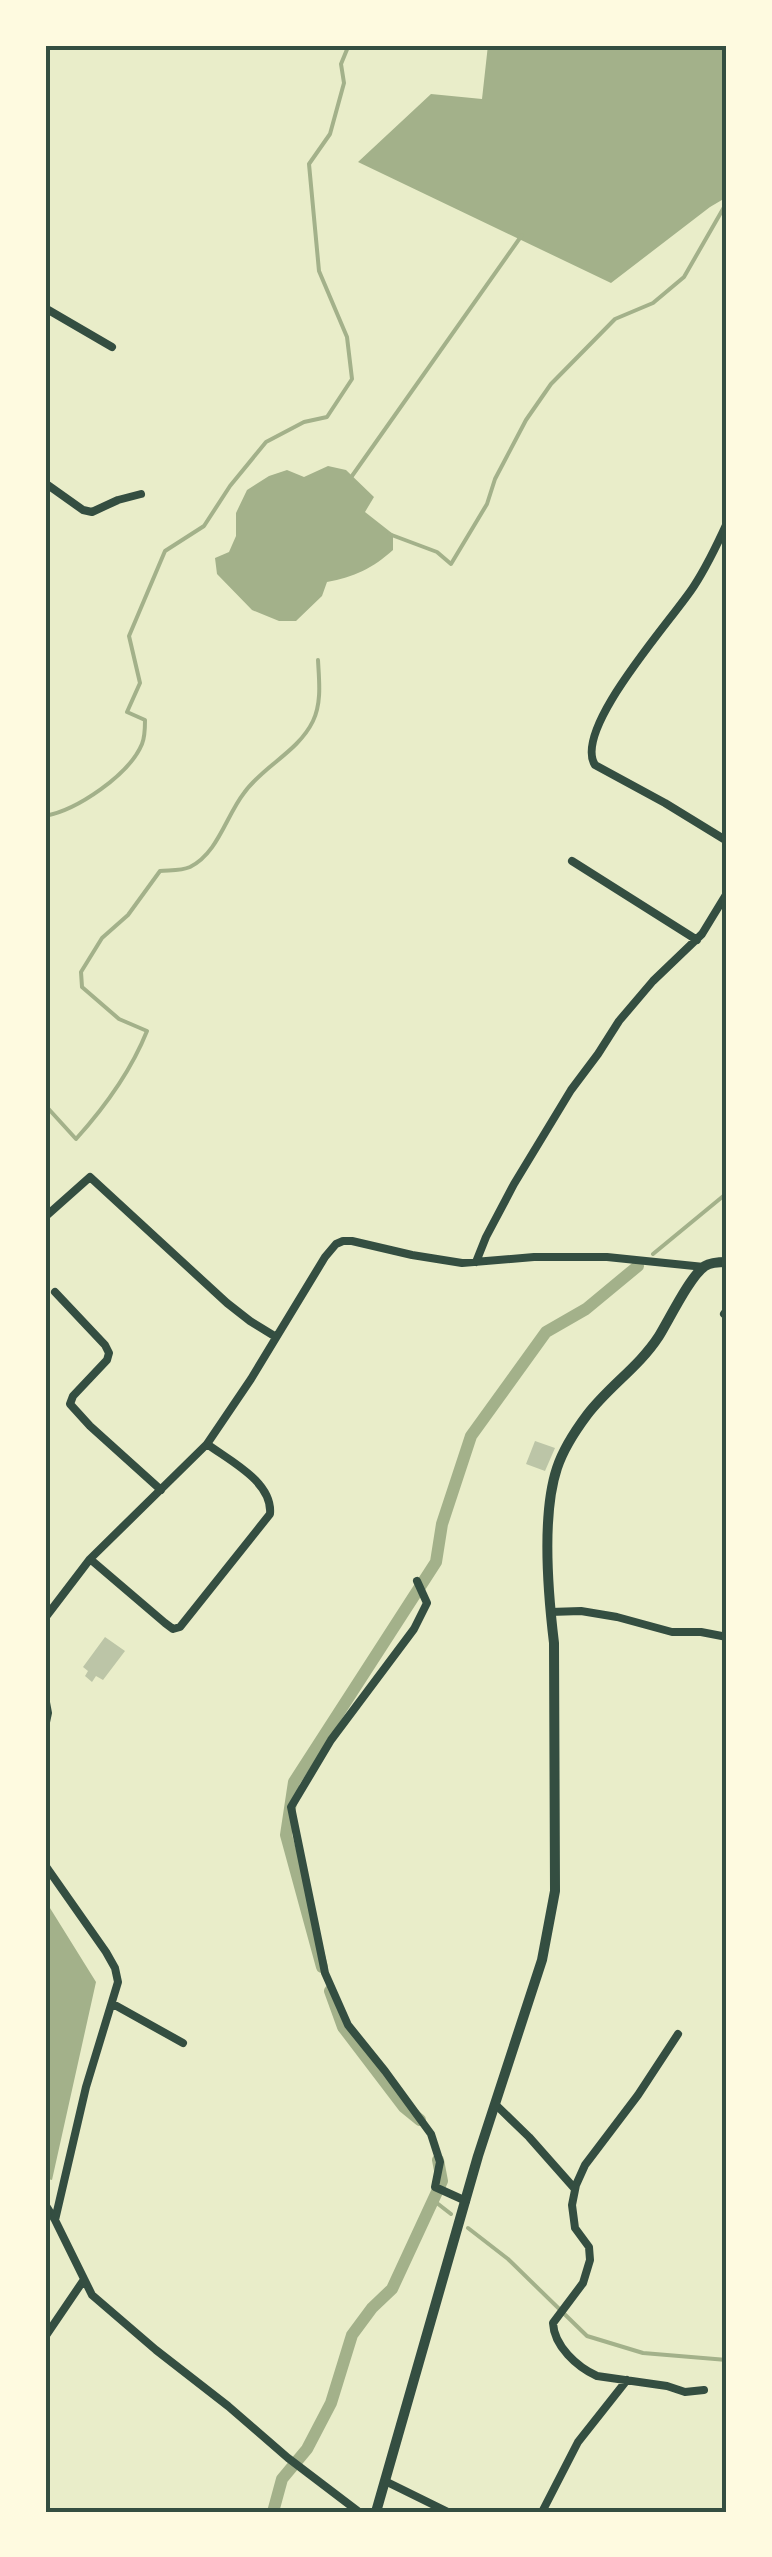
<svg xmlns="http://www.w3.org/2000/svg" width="772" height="2557" viewBox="0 0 772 2557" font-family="'DM Sans',sans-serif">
  <rect width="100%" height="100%" fill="#e9edc9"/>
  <path fill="#a3b18a" d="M488,45H727V197L710,207L611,283L358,162L431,94L482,99Z
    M328,466L346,470L374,497L365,512L393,534V550C373,568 354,577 327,582L322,596L296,621H279L252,610L217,574L215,558L229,552L236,536V513L247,490L269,476L287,470L304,477Z
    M45,1900L96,1982L52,2180L45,2178Z"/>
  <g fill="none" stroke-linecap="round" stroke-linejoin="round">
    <path stroke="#a3b18a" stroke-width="4" d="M352,476L522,235
      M389,534L437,552L451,564L487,504L495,479L526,420L551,384L615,319L653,303L684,277L727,202
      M45,816C77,810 129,775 142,744C145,737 145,728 145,720L127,712L140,683L129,636L165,551L204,526L230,486L266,442L304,422L327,417L352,379L347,337L319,271L309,164L330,134L344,83L341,64L348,47
      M45,1105L76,1139C104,1108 131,1071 147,1031L119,1019L82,987L81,972L102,938L128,915L160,871C169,870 181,871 190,867C218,853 226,816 244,793C263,766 298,752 313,721C322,702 319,680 318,660
      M653,1254L727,1193
      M433,2200L451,2214
      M468,2228L508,2259L587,2336L643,2353L727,2360"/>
    <path stroke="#a3b18a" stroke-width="12" d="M322,1967L286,1835L294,1782L436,1562L442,1524L471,1436L546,1332L586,1309L638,1266
      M330,1991L343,2027L404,2107L420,2120
      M273,2512L282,2479L307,2449L331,2403L352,2335L372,2308L392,2289L442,2181L438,2160"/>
  </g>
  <path fill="#bcc5a7" d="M535,1441L555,1448L545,1471L526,1464Z
    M105,1637L125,1651L103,1680L96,1676L92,1682L85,1676L88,1671L83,1667Z"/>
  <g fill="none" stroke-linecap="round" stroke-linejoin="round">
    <path stroke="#344e41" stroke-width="8" d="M45,308L112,347
      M45,483L83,510L92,512L118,500L141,494
      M727,523C717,545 707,566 694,586C673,619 572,729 595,765L665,803L727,841
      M572,861L697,940
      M45,1217L90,1177L227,1303L250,1321L276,1337
      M476,1262L486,1237L514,1184L571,1090L598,1054L619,1021L653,981L702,934L727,893
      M55,1292L105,1345L109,1353L107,1360L73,1396L70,1404L90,1426L161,1490
      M724,1314L727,1310
      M90,1559L165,1623L173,1629L180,1627L270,1514C273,1482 230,1461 207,1444
      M417,1581L427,1603L414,1629L331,1740L291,1807L325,1973L348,2025L385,2071L431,2134L440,2162L435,2187L466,2201
      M550,1612L581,1611L617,1617L672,1632H701L727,1637
      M45,1618L90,1559L207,1444L251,1379L325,1257L336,1244L343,1241H352L412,1255L462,1263L534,1257H607L704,1267
      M45,1697L48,1713L45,1727
      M45,1865L106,1952L115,1968L118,1982L86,2087L55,2220L92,2295L156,2350L228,2406L288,2458L359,2512
      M113,2004L183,2043
      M678,2034L638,2095L585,2165L576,2185L572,2205L575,2228L589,2247L590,2260L583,2283L553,2323C554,2346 577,2367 597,2376L667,2386L685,2392L704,2390
      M495,2104L529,2137L575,2189
      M45,2204L55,2220
      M45,2337L83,2281
      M385,2481L448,2512
      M542,2512L578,2442L627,2380"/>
    <path stroke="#344e41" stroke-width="10" d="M376,2512L478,2156L542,1960L555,1891L554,1643C548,1593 541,1516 557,1468C563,1450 575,1431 587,1415C609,1386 639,1367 659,1336C669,1320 690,1276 705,1266C711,1262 720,1262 727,1262"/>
  </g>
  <rect width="772" height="2557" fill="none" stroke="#fefae0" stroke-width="95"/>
  <rect x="48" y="48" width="676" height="2462" fill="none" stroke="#344e41" stroke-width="4"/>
</svg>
